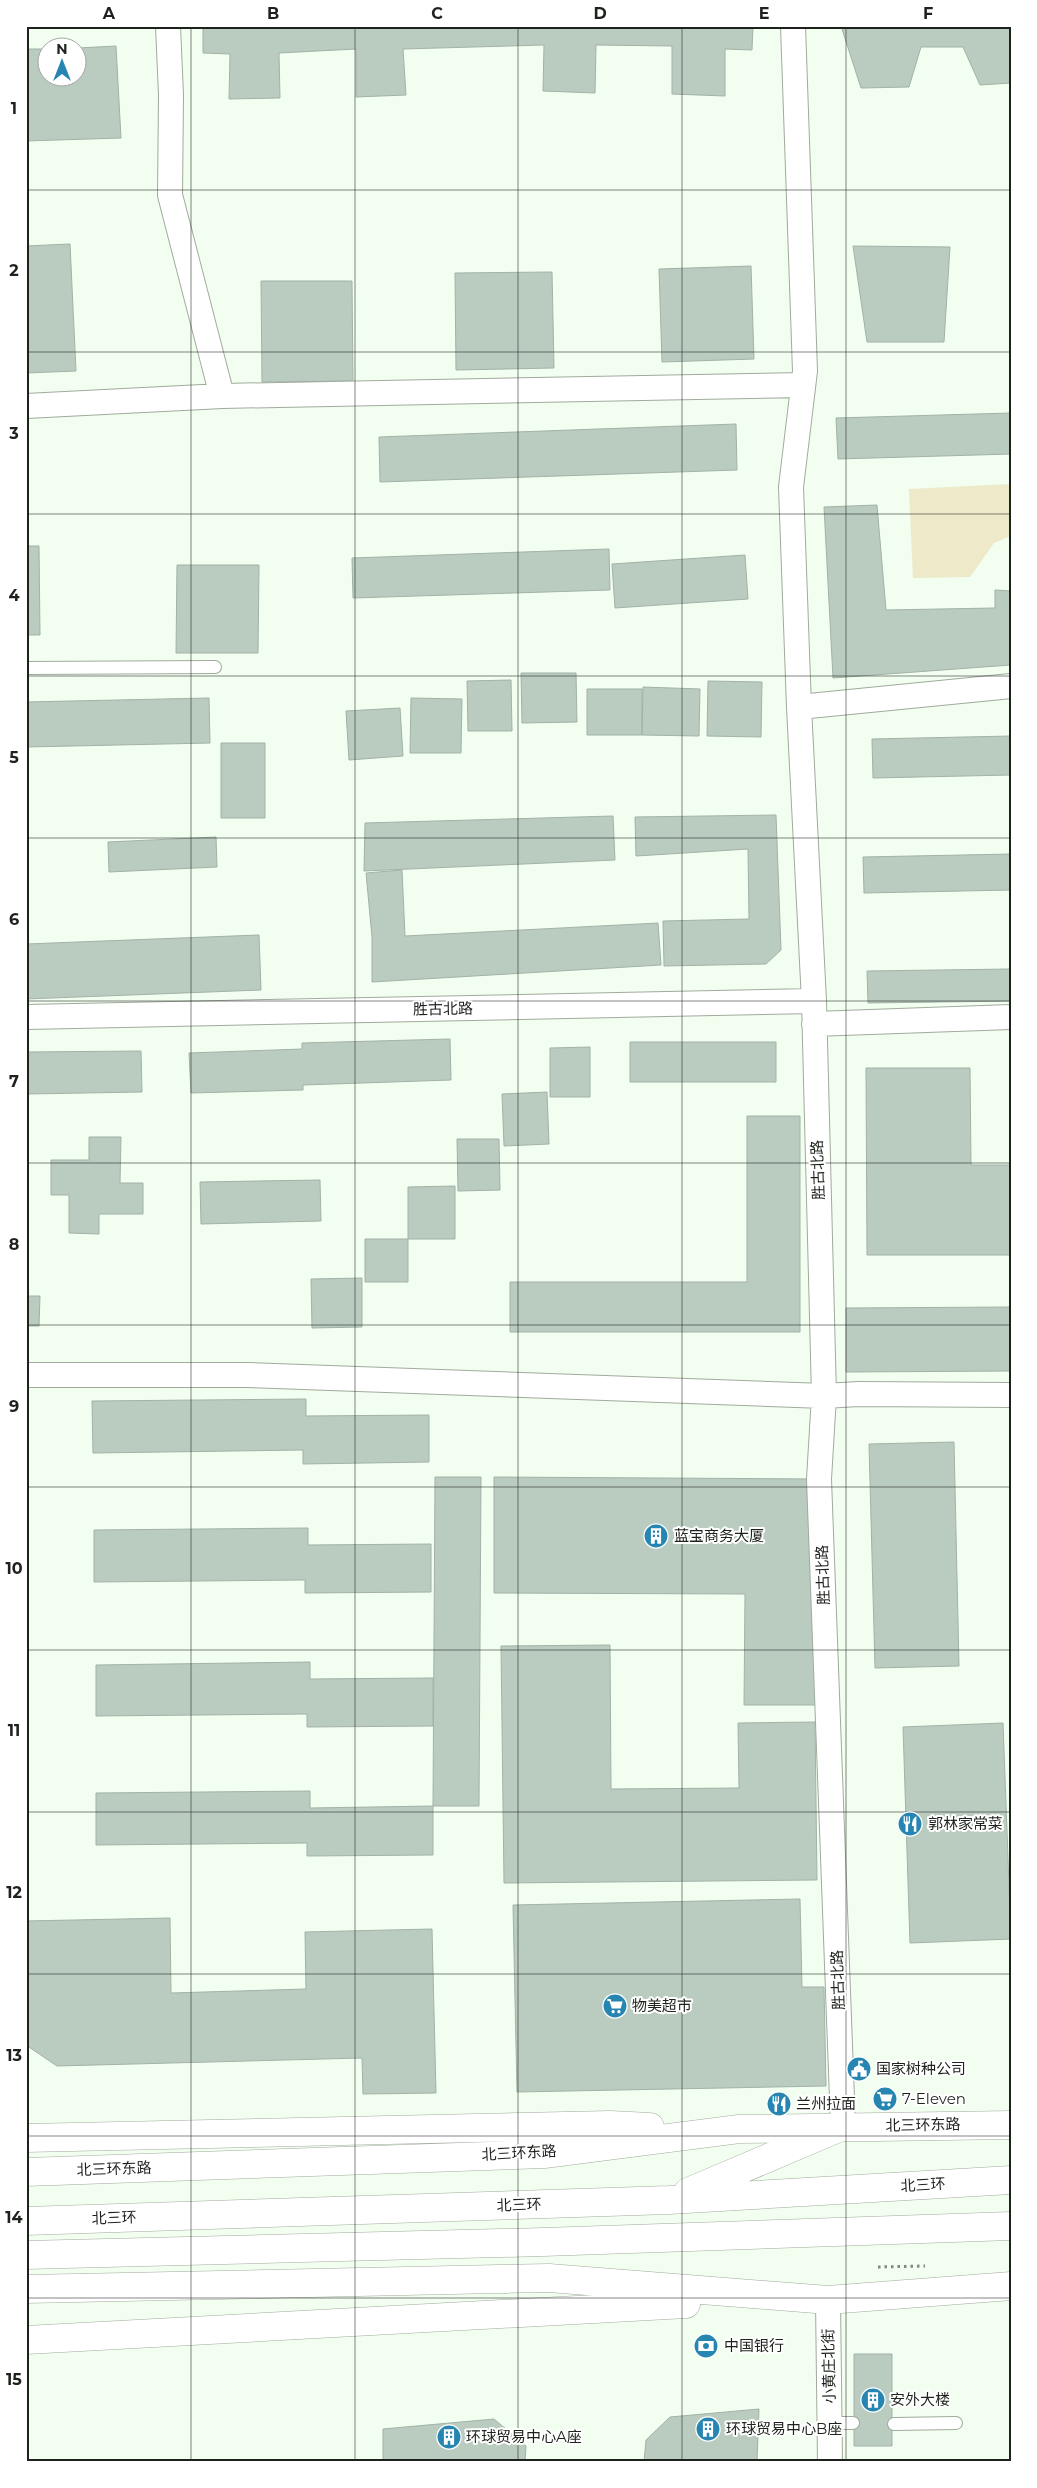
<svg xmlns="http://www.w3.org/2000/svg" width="1037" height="2488" viewBox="0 0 1037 2488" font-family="Montserrat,'Noto Sans SC',sans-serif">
  <rect width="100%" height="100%" fill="#f2feef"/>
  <path fill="#ede9c9" d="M1011,484V536L994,543L970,577L913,578L909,489Z"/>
  <path fill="#bacbc0" stroke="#a2b2a7" d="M203,26H753L752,50L725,49V96L672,94V46L596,45L595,93L543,91L544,45L403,49L406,95L356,97V49L279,53L280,98L229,99L230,54L203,53Z
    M841,26H1011V83L980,85L963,47H921L909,87L861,88Z
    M116,46L121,138L26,141V49H48V78H78V48Z
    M70,244L76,371L26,373V246Z
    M853,246L950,247L944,342H867Z
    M751,266L754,359L662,362L659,269Z
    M552,272L554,368L456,370L455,273Z
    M261,281H352L353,381L262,382Z
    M1011,413V454L838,459L836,418Z
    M736,424L737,470L380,482L379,437Z
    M877,505L886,610L995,608V590L1011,591V665L833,678L824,507Z
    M26,546H39L40,635H26Z
    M609,549L610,590L353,598L352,558Z
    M745,555L748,599L615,608L612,564Z
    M177,565H259L258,653H176Z
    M521,673H576L577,722L522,723Z
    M511,680L512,731H468L467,681Z
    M708,681L762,682L761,737L707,736Z
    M643,687L700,689L699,736L642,735Z
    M587,689H642V735H587Z
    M209,698L210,743L26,747V702Z
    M411,698L462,699L461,753H410Z
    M400,708L403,756L349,760L346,711Z
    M1011,736V775L873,778L872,739Z
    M221,743H265V818H221Z
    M776,815L781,950L766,964L664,966L663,921L749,919L748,849L636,856L635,817Z
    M613,816L615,860L364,871L365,823Z
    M216,837L217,867L109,872L108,842Z
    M1011,854V890L864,893L863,857Z
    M402,870L405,936L658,923L661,965L372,982V937L366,873Z
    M259,935L261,990L26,999V944Z
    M1011,969V1001L868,1003L867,971Z
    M450,1039L451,1080L303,1085V1090L191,1093L189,1053L302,1049V1043Z
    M630,1042H776V1082H630Z
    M590,1047V1097H550V1048Z
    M141,1051L142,1092L26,1094V1052Z
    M866,1068H970L971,1165H1011V1255H867Z
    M547,1092L549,1144L504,1146L502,1094Z
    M747,1116H800V1332H510V1282H747Z
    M89,1137H121L120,1183H143V1214H99V1234L69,1233V1195H51V1160H89Z
    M457,1139H499L500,1190L458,1191Z
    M320,1180L321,1221L201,1224L200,1182Z
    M455,1186V1239H408V1187Z
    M365,1239H408V1282H365Z
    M362,1278V1327L312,1328L311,1279Z
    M26,1296H40L39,1326H26Z
    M1011,1307V1371L846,1372V1308Z
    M306,1399V1416L429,1415V1462L303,1464V1450L93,1453L92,1401Z
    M954,1442L959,1666L875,1668L869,1444Z
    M435,1477H481L479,1806H433Z
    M494,1477L819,1479L818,1705H744L745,1594L494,1593Z
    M308,1528V1545L431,1544V1592L305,1593V1580L94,1582V1530Z
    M610,1645L611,1789L739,1788L738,1723L815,1722L817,1880L504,1883L501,1646Z
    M310,1662V1679L433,1678V1726L307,1727V1714L96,1716V1665Z
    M1003,1723L1011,1939L910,1943L903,1727Z
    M310,1791V1808L433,1806V1855L307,1856V1843L96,1845V1793Z
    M800,1899L802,1987H824L826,2086L517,2092L513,1905Z
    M170,1918L171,1993L306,1989L305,1932L432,1929L436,2093L363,2094L362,2058L57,2066L26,2045V1921Z
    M854,2354H892V2446H854Z
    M759,2409L757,2462H644L646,2440L670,2417Z
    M494,2419L526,2446L525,2462H383V2429Z"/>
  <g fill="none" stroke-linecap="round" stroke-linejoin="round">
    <defs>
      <path id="service" d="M26,668L215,667
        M830,2423H853
        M894,2424L956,2423"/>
      <path id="minor" d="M168,26L171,95L170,195L222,396
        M793,26L805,371L791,487L799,707
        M26,406L222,396L803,385
        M814,1001L799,707L1011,686
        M26,1017L814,1001L824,1396L819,1479L843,2126
        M814,1024L1011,1017
        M26,1375H247L824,1396L859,1394L1011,1395
        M828,2300L830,2462"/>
      <path id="tertiary" d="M26,2138L610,2125L650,2127
        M26,2172L544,2154L739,2129L1011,2125
        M26,2289L549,2278L828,2300L1011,2286
        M26,2340L686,2304"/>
      <path id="trunk" d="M688,2192L843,2126
        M26,2221L669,2200L1011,2180
        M26,2255L543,2242L1011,2226"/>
    </defs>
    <use href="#service" stroke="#a0ab9d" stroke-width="14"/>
    <use href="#minor" stroke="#a0ab9d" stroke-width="26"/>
    <use href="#tertiary" stroke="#a0ab9d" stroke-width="29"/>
    <use href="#trunk" stroke="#a0ab9d" stroke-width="29"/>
    <path stroke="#81887f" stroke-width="3" stroke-dasharray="2.5 4" stroke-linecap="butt" d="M878,2267L925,2266"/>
    <use href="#service" stroke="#fff" stroke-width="12"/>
    <use href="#minor" stroke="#fff" stroke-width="24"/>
    <use href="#tertiary" stroke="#fff" stroke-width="28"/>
    <use href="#trunk" stroke="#fff" stroke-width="28"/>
  </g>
  <path fill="none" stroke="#1e221d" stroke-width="1" stroke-opacity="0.55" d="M191,26V2462M355,26V2462M518,26V2462M682,26V2462M846,26V2462M26,190H1011M26,352H1011M26,514H1011M26,676H1011M26,838H1011M26,1001H1011M26,1163H1011M26,1325H1011M26,1487H1011M26,1650H1011M26,1812H1011M26,1974H1011M26,2136H1011M26,2298H1011"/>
  <defs>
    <symbol id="building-disc" viewBox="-11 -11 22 22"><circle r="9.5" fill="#2785b1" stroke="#fff"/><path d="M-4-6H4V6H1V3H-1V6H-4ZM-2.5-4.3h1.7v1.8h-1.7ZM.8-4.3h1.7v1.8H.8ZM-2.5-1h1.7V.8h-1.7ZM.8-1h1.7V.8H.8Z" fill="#fff"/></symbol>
    <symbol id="restaurant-disc" viewBox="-11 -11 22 22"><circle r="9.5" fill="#2785b1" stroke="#fff"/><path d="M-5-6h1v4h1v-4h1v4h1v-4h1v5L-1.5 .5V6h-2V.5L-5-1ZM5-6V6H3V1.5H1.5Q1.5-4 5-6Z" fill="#fff"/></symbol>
    <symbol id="supermarket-disc" viewBox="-11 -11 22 22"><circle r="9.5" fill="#2785b1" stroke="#fff"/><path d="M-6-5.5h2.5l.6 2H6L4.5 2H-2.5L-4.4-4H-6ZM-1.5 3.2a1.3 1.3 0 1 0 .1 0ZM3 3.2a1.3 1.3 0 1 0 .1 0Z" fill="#fff"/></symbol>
    <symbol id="civic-disc" viewBox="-11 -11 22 22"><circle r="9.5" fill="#2785b1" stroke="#fff"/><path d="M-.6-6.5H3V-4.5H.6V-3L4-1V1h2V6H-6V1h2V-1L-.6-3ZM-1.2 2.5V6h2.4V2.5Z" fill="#fff"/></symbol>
    <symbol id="bank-disc" viewBox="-11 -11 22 22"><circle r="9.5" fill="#2785b1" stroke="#fff"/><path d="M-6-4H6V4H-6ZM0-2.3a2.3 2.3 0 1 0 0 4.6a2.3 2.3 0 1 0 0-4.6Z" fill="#fff"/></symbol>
  </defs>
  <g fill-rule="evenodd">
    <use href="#building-disc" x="642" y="1522" width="28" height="28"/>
    <use href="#restaurant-disc" x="896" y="1810" width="28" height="28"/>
    <use href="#supermarket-disc" x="601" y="1992" width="28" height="28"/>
    <use href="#civic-disc" x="845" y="2055" width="28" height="28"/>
    <use href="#supermarket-disc" x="871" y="2085" width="28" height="28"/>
    <use href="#restaurant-disc" x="765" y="2090" width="28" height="28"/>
    <use href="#bank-disc" x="692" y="2332" width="28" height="28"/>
    <use href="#building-disc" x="859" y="2386" width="28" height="28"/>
    <use href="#building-disc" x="694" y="2415" width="28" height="28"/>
    <use href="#building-disc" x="435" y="2423" width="28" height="28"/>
  </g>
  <g text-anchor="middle" stroke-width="4" stroke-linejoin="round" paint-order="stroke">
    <g font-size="15" fill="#1e221d" stroke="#fff">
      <text transform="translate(443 1009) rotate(-1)" y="5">胜古北路</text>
      <text transform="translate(818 1170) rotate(-92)" y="5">胜古北路</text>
      <text transform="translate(823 1575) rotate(-92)" y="5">胜古北路</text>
      <text transform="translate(838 1980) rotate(-92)" y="5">胜古北路</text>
      <text transform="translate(923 2125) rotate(-1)" y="5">北三环东路</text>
      <text transform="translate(519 2153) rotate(-3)" y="5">北三环东路</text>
      <text transform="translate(114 2169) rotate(-2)" y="5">北三环东路</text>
      <text transform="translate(923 2185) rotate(-3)" y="5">北三环</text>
      <text transform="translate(519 2205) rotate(-2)" y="5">北三环</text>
      <text transform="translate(114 2218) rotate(-2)" y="5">北三环</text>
      <text transform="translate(829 2366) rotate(-91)" y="5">小黄庄北街</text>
    </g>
    <g font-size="15" fill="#1e221d" stroke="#fff" text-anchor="start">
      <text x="674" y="1541">蓝宝商务大厦</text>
      <text x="928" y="1829">郭林家常菜</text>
      <text x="632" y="2011">物美超市</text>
      <text x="876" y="2074">国家树种公司</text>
      <text x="902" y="2104">7-Eleven</text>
      <text x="796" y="2109">兰州拉面</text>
      <text x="724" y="2351">中国银行</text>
      <text x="890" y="2405">安外大楼</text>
      <text x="726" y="2434">环球贸易中心B座</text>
      <text x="466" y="2442">环球贸易中心A座</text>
    </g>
  </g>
  <rect width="1037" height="2488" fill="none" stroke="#ffffff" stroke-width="55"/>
  <g transform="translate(62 62)"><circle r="24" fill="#ffffff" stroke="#a5a7a5"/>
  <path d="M0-4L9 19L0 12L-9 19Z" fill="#2785b1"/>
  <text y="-8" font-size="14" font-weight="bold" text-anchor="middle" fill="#1e221d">N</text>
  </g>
  <rect x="28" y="28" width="982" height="2432" fill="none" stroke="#1e221d" stroke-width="2"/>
  <g font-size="16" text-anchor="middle" font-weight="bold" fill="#1e221d">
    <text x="109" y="19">A</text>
    <text x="273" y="19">B</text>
    <text x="437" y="19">C</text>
    <text x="600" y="19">D</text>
    <text x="764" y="19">E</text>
    <text x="928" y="19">F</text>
    <text x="14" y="114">1</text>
    <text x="14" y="276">2</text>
    <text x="14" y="439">3</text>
    <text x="14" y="601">4</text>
    <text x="14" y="763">5</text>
    <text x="14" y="925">6</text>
    <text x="14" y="1087">7</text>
    <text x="14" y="1250">8</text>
    <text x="14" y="1412">9</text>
    <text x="14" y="1574">10</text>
    <text x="14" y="1736">11</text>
    <text x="14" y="1898">12</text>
    <text x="14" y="2061">13</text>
    <text x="14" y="2223">14</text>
    <text x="14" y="2385">15</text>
  </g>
</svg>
